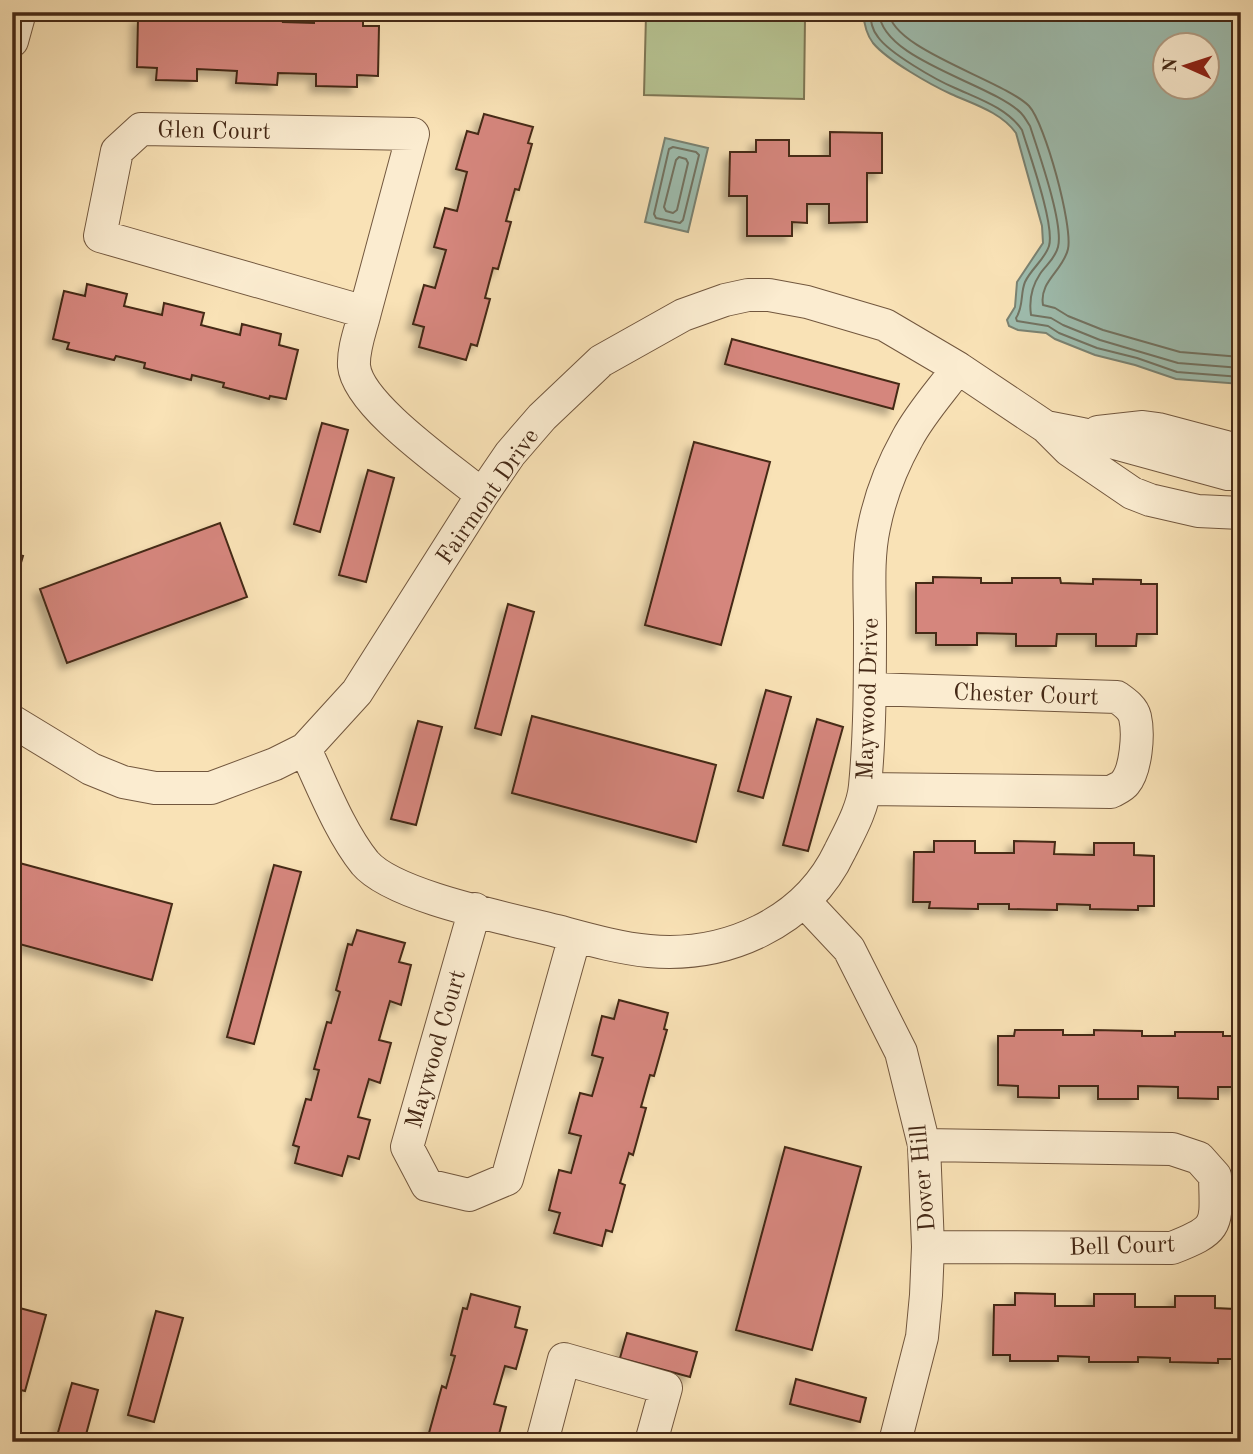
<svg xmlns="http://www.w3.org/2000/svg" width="1253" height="1454" viewBox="0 0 1253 1454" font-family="'Old Standard TT',serif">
  <defs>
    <filter id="shadow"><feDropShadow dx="-6" dy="6" stdDeviation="3.5" flood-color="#0004"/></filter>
  </defs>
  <rect width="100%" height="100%" fill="#f9e2b6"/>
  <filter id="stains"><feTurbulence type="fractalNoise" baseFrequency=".00286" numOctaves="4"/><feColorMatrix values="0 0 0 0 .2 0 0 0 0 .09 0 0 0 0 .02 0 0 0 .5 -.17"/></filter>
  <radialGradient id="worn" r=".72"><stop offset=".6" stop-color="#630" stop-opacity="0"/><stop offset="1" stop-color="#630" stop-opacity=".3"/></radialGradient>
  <path fill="#b7c493" stroke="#7e7654" stroke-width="2" d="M646,15L805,18L804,99L644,95Z"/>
  <path fill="#9ebdaf" stroke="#7a8272" stroke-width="2" fill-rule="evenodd" d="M863,12H1241V384L1176,379L1135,365L1095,355L1055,339L1046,333L1018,330L1009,326L1007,320L1015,307L1017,282L1043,243L1042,226L1016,133C1001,112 973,104 951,94C931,85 887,60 873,43C866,34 864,24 863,12ZM1166,46H1208V88H1166Z
    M665,138L708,148L688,232L645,222Z"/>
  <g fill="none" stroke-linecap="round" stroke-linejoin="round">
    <path stroke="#727362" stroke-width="2" d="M870,12C871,22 872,30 878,37C889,53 936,80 955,88C979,99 1007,108 1022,130C1029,153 1055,225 1049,246C1045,259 1031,269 1025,282C1020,294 1024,306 1016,318L1017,321L1048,326L1059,333L1097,348L1137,358L1177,372L1241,377
      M879,12C881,60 991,83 1021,113C1025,117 1027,122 1030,126C1038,151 1064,224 1058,247C1055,259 1046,265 1040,274C1032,286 1029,301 1031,315L1051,318L1063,325L1100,340L1178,363L1241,368
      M889,12C891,49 1003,80 1029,106C1045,123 1073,226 1068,249C1063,271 1039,281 1043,305L1055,308L1068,316L1103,330L1180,352L1241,357
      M673,147L696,152L699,155L683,220L680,223L656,218L654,214L669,149Z
      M679,157L686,159L688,163L677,210L673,213L666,211L664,207L676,160Z"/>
  </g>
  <path fill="#d5867d" stroke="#452916" stroke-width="2" filter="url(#shadow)" d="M155,13L203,15L202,20L235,21V15L284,17L283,22L314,23V18L363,19V26H379L378,76L357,75V87L316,86V74L278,73L277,85L236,83L237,71L197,69V81L156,80L157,68L137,67L138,17H154Z
    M484,114L533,127L528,143L532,144L519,190L515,189L506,221L511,222L498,269L493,268L485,298L490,299L477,346L471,344L466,360L419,347L424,327L413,324L424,285L435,288L446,250L434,247L445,208L457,211L467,172L456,169L467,131L478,134Z
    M830,132L882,133V173H867V222L829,223V204H807V223L792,222V236H747V196H729L730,152H756V140H789V156H830Z
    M87,284L127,294L124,306L162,315L164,303L204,313L201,325L240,335L242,324L281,334L279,345L298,350L286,399L270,396L269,399L223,387L224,383L192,375L191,380L144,368L145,363L116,356L114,360L67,349L69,343L53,339L64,291L85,296Z
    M732,339L899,384L893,409L725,364Z
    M322,423L348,430L320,532L294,524Z
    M694,442L770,462L721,645L645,625Z
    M368,470L394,478L366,582L339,575Z
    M220,523L247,597L67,663L40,589Z
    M12,553L23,556L12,593Z
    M933,577L981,578V583H1012V578H1060L1061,583L1093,584V579L1141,580V584H1157V634H1137L1136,646H1096V634H1057L1056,646H1016V634L977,633V645H936V633H916V583H933Z
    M508,604L534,612L501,735L475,728Z
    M766,690L791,697L763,798L738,791Z
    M532,716L716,765L696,842L512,793Z
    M817,719L843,727L808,851L783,845Z
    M418,721L442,727L416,825L391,819Z
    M934,841H975V853H1014V841L1055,842L1054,854L1094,855V843H1134V855L1154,856V906H1138V910L1090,909V905L1057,904V910L1009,909V904H978V909L929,908L930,902H913L914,852H934Z
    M12,861L172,904L152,980L12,942Z
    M274,865L301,872L254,1044L227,1037Z
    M357,930L405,943L399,962L411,965L401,1005L390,1001L379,1040L391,1043L380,1083L369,1079L358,1117L370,1120L359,1159L348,1156L342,1176L295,1163L299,1147L293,1145L306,1099L311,1100L319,1070L314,1069L327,1022L331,1023L340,992L336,990L348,944L352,945Z
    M619,1000L668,1013L664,1029L667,1030L654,1076L650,1075L641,1107L646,1108L633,1155L629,1153L620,1183L625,1185L612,1232L606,1230L602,1246L554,1233L560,1213L549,1210L559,1170L571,1173L581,1136L569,1133L580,1093L592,1096L603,1058L592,1055L602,1016L614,1019Z
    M1015,1030H1063V1035H1094V1030L1142,1031V1036H1175V1032H1223V1036H1239V1087H1218V1099L1178,1098V1087L1138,1086V1099H1098V1086H1059V1098L1018,1097V1086L998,1085V1036H1014Z
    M785,1147L861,1167L812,1350L736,1330Z
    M1015,1293L1055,1294V1306H1094V1294H1135V1307H1175V1296H1215V1308L1235,1309V1359H1218V1363L1170,1362V1358L1138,1357V1362H1089V1357L1058,1356V1361H1010V1355H993L994,1305H1015Z
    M471,1294L520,1307L515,1327L527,1330L516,1369L505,1366L494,1404L506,1407L497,1442H432L434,1435L429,1433L442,1386L446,1388L455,1356L451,1355L463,1308L467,1309Z
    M12,1306L46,1315L25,1391L12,1388Z
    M156,1311L183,1318L154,1422L128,1415Z
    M627,1333L697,1352L690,1377L620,1358Z
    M796,1379L866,1398L860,1422L790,1404Z
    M72,1383L98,1390L84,1442L57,1436Z"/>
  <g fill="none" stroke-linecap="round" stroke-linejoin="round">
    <defs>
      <path id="street" d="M12,41L20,12
        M141,129L413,134L365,312L100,236L117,151Z
        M365,312C361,329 353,348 354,366C358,406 450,468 482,495
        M1046,427L1082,434L1228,474H1241
        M1098,432L1143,427L1158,429L1241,451
        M12,721L91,769L123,782L155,788H211L275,764L305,749L357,692L482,495L510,454L542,417L601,361L683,315L725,300L748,295H769L807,302L885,325L958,368L1046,427L1069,450L1132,493L1150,500L1198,511L1241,513
        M305,749C322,785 340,832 365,863C394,897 511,919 557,931C587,939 618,948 649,951C726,958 806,923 840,851C850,831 863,808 865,786C870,733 870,680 870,627C870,594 867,559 874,527C880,497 892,466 907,439C920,414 941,391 958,368
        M865,789L1111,792C1116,789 1122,787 1125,783C1136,770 1139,734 1135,717C1133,708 1124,702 1117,697L870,689
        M804,901L849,949L901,1052L924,1145L928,1247L926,1295L922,1337L895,1442
        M475,909L407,1147L427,1185L469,1195L507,1179L575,936
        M924,1145L1172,1149L1199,1158L1215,1176C1216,1225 1221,1229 1172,1248L928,1247
        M542,1442L564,1359L666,1388L651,1442"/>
    </defs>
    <use href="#street" stroke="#72573e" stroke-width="34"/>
    <use href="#street" stroke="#fbecd0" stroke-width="32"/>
  </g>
  <g text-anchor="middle" stroke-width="5" stroke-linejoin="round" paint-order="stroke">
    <g font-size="24" fill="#452916" stroke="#fbecd0">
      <text transform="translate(214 130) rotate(1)" y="8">Glen Court</text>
      <text transform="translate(487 496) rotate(-55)" y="8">Fairmont Drive</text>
      <text transform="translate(1026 694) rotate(2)" y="8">Chester Court</text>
      <text transform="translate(867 699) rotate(-88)" y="8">Maywood Drive</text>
      <text transform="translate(435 1049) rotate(-74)" y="8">Maywood Court</text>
      <text transform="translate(922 1178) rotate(-95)" y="8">Dover Hill</text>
      <text transform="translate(1122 1245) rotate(-2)" y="8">Bell Court</text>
    </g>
  </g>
  <rect width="1253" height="1454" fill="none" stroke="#f9e2b6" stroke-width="42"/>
  <rect x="14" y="14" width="1225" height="1426" fill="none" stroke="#452916" stroke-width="3.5"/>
  <rect x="21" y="21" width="1211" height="1412" fill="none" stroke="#452916" stroke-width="2"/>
  <g transform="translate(1186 66) rotate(273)"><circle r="33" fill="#fbecd0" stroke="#b29e86" stroke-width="2"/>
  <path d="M0-5L12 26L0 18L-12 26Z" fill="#8f2418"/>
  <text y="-10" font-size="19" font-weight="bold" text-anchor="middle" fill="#452916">N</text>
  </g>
  <rect width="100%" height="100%" filter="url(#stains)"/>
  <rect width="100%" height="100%" fill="url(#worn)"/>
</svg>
